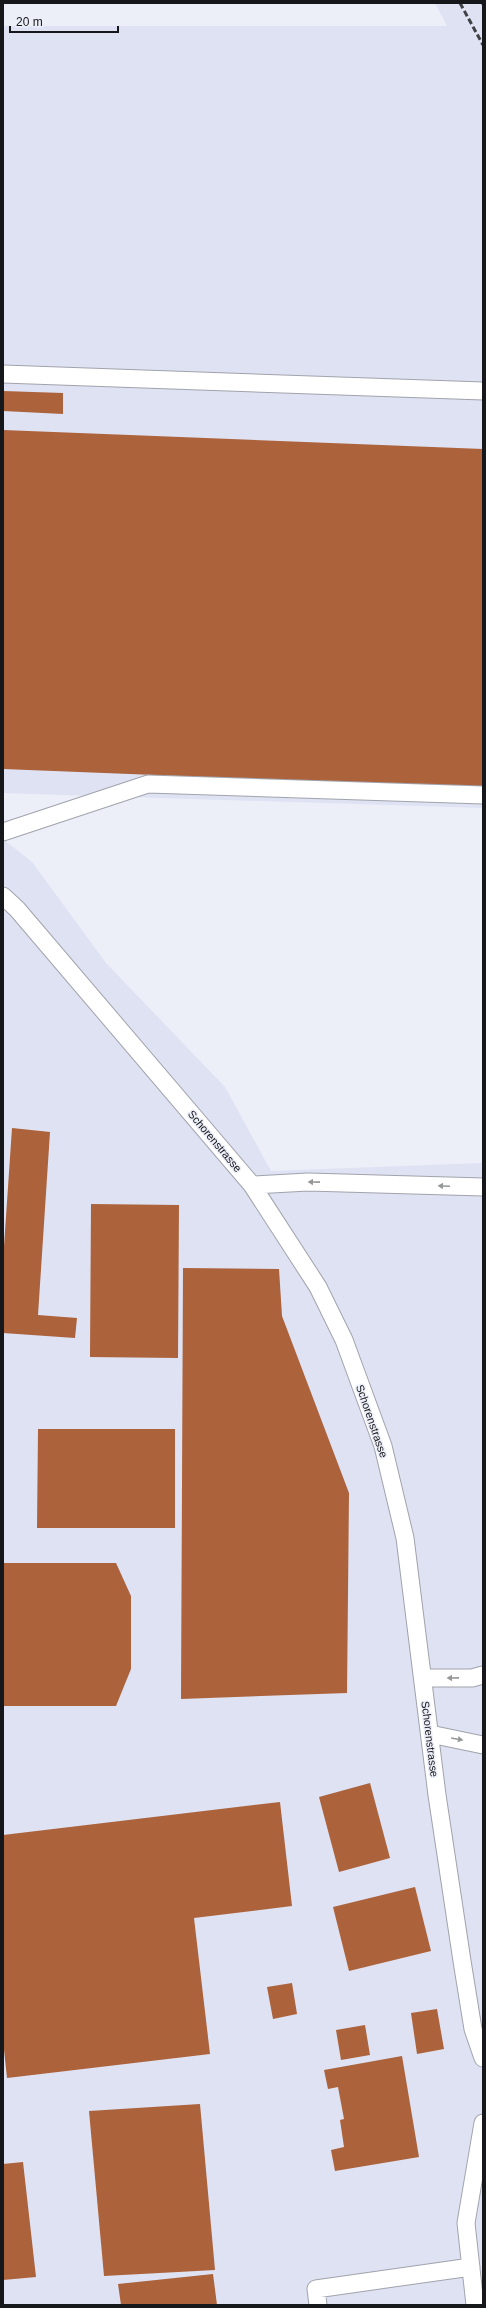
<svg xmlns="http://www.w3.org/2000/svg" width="486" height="2308" viewBox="0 0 486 2308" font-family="Helvetica,sans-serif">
  <rect width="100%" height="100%" fill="#eceef8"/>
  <path fill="#dee2f3" d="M435,3H483V808L3,793V26H447Z
    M3,839L32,862L106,963L225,1087L271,1171L483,1163V2305H3Z"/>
  <path fill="#ac623a" d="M3,391L63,393V414L3,411Z
    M3,430L483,449V788L3,769Z
    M12,1128L50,1132L38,1315L77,1318L75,1338L3,1333V1261Z
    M91,1204L179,1205L178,1358L90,1357Z
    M183,1268L279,1269L282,1316L349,1493L347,1693L181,1699Z
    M38,1429H175V1528H37Z
    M3,1563H116L131,1596V1669L116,1706H3Z
    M370,1783L390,1858L339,1872L319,1797Z
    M280,1802L292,1906L194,1918L210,2054L7,2078L3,2040V1835Z
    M415,1887L431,1951L349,1971L333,1907Z
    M292,1983L297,2014L273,2019L267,1987Z
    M437,2009L444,2049L417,2054L411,2013Z
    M365,2025L370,2055L341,2060L336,2030Z
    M402,2056L419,2157L335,2171L331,2150L344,2147L340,2120L344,2119L338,2087L328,2089L324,2070Z
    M200,2104L215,2270L104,2276L89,2111Z
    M23,2162L36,2277L3,2280V2164Z
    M213,2274L217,2305H121L118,2284Z"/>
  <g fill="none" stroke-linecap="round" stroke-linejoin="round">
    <defs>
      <path id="lane" d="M3,374L483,391
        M3,832L148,784L483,795
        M3,896L17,909L252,1185L318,1287L344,1340L383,1446L405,1538L437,1795L462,1961L473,2029L483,2058
        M252,1185L308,1182L483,1187
        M423,1678H472L483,1675
        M430,1734L483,1745
        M318,2305L316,2289L471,2267
        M475,2305L466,2223L483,2123"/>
    </defs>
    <use href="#lane" stroke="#a1a3ac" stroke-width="19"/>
    <use href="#lane" stroke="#fff" stroke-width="17"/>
    <path stroke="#404145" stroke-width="3" stroke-dasharray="6 3" stroke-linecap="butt" d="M460,3L483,45
      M482,3L483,4"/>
  </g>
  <defs><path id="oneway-solid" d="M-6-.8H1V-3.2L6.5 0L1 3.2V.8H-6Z"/></defs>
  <g fill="#969798">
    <use href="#oneway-solid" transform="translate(314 1182) rotate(-179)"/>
    <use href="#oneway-solid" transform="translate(444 1186) rotate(-178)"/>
    <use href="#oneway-solid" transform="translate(453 1678) rotate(179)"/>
    <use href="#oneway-solid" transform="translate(457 1739) rotate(10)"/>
  </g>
  <g text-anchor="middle" stroke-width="3" stroke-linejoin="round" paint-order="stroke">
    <g font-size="11" fill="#16171a" stroke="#eceef8">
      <text transform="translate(215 1141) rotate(50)" y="4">Schorenstrasse</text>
      <text transform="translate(372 1421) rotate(71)" y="4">Schorenstrasse</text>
      <text transform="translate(430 1739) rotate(83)" y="4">Schorenstrasse</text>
    </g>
  </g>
  <rect width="486" height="2308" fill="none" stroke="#16171a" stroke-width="8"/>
  <path d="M10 26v6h108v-6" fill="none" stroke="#16171a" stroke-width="2"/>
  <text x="16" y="26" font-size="12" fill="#16171a" stroke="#eceef8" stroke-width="3" paint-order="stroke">20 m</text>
</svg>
